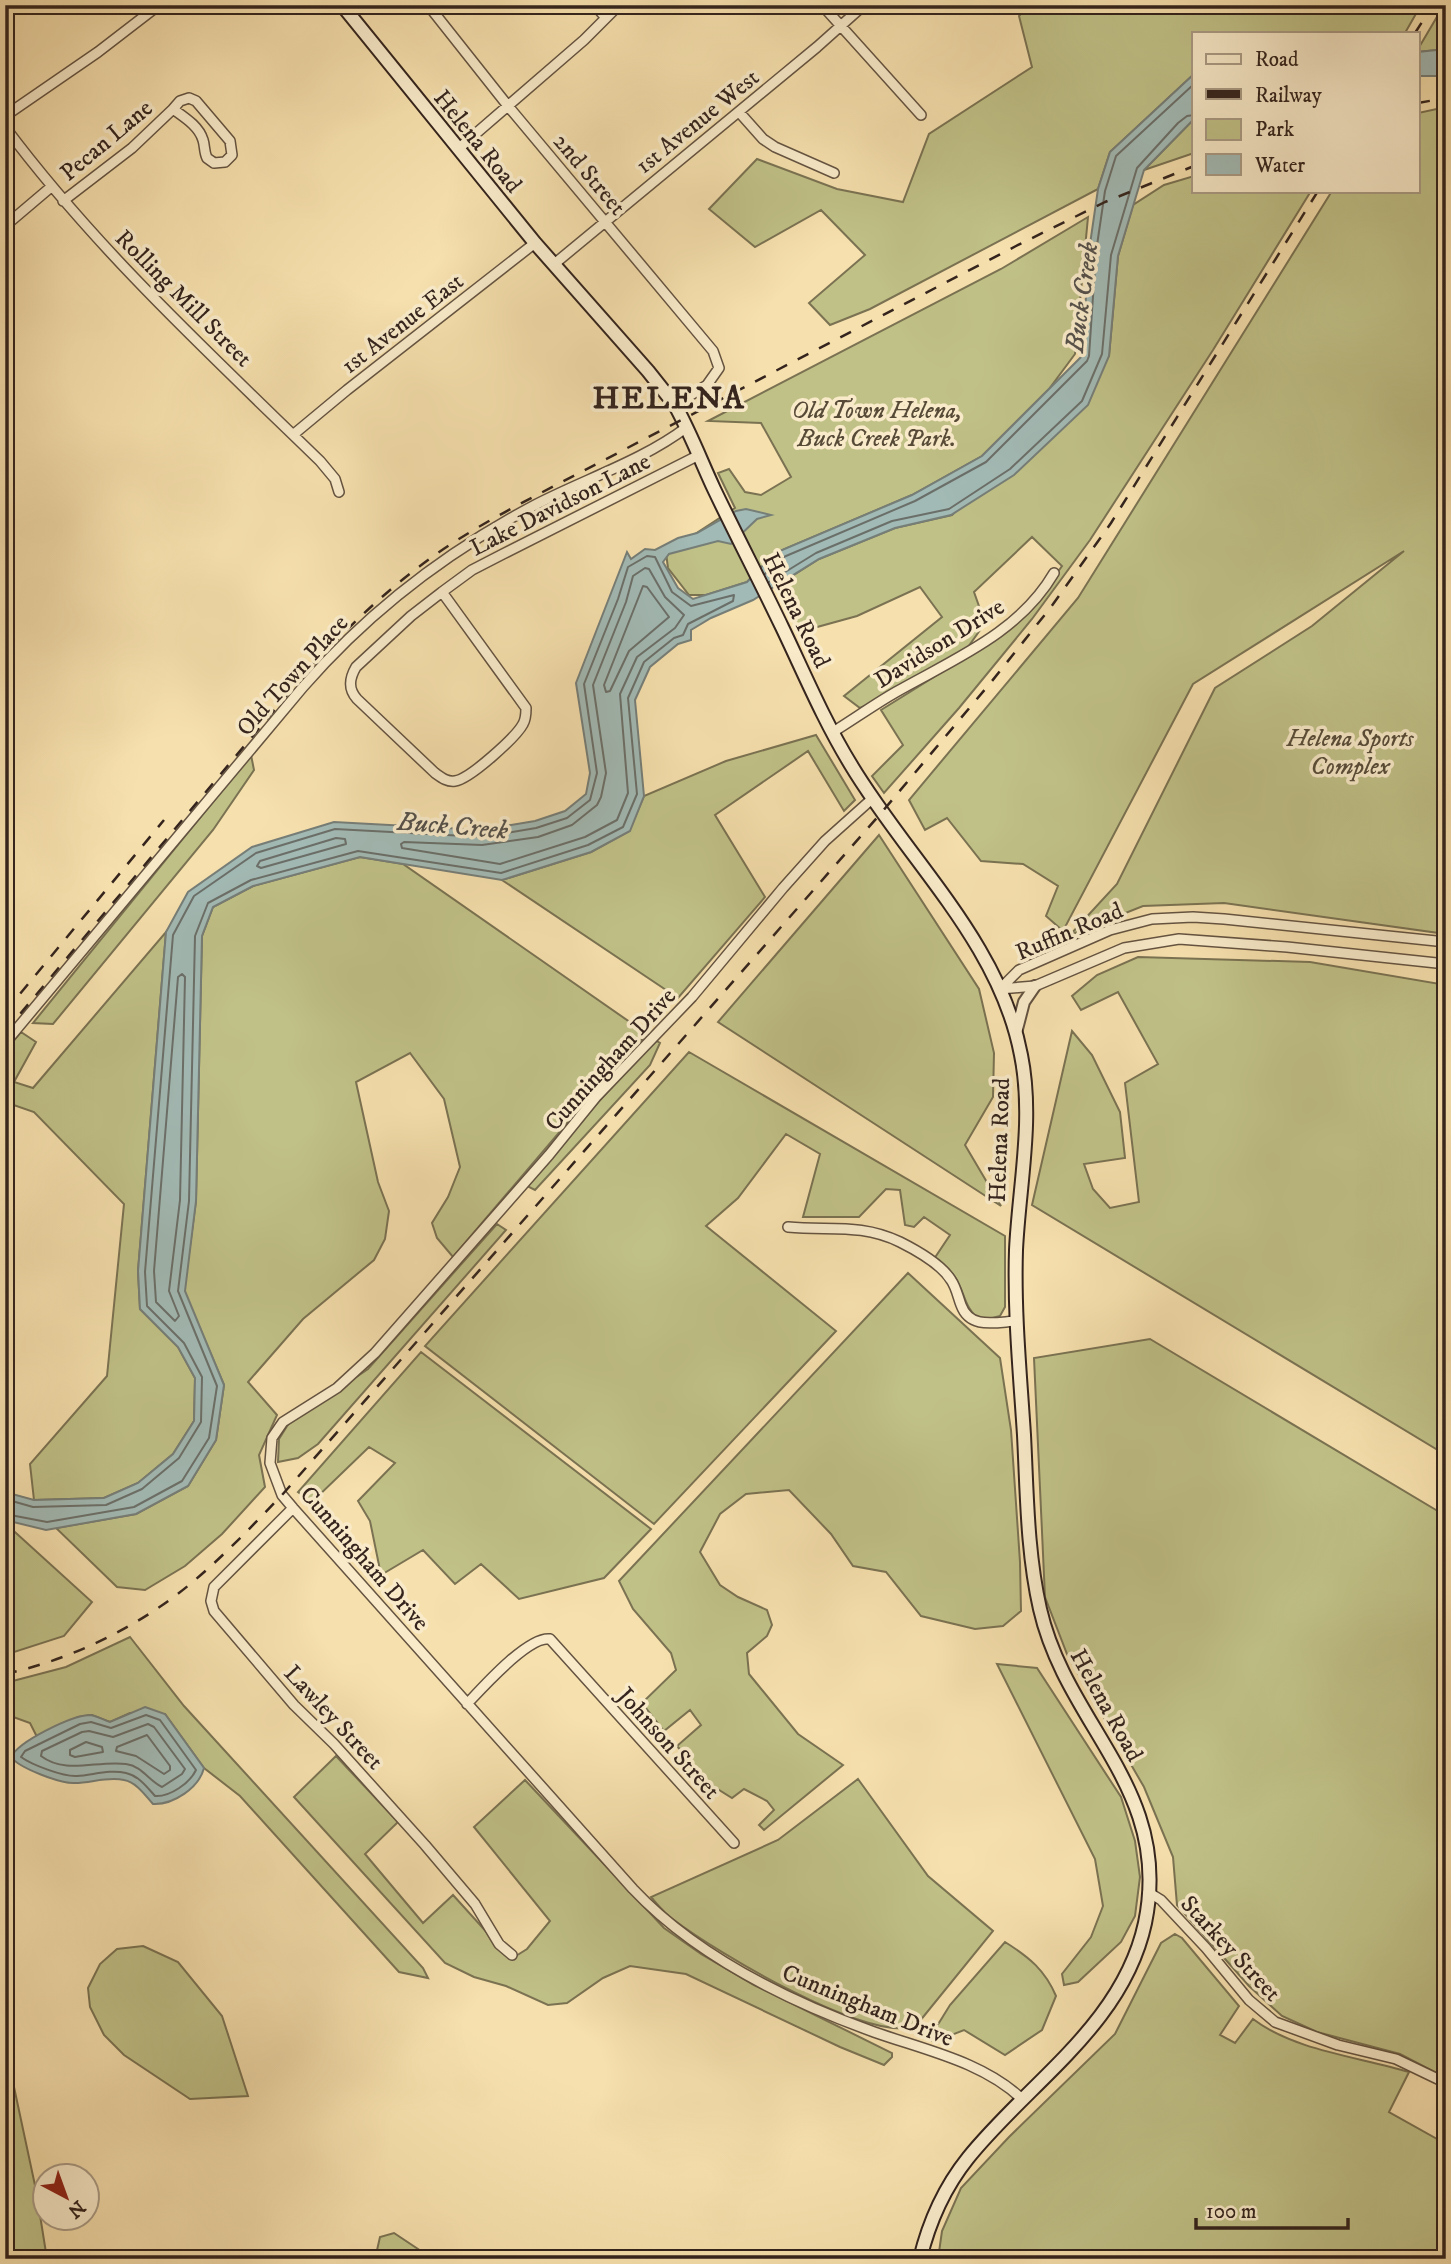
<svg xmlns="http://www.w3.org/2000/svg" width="1451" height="2264" viewBox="0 0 1451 2264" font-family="'IM FELL DW Pica',serif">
  <rect width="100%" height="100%" fill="#f6e0ad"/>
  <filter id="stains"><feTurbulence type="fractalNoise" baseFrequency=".00286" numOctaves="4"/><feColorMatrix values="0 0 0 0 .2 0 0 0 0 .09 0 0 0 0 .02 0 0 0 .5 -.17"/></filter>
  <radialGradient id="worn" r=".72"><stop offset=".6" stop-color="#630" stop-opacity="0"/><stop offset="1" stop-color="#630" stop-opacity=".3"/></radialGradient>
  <path fill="#c0c187" stroke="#7a7252" stroke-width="2" d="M1029,5H1421L1405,33H1194V74L1110,152L1098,189L870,309L830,325L809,303L865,255L821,210L755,247L709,209L757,159L837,189L903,202L929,134L1032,67L1019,16Z
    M1444,5L1446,49L1418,52V49Z
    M1446,107V934L1224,903L1143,906L1070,935L1117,884L1215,688L1312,626L1404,551L1193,684L1063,931L1046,916L1058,886L1023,864L981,861L947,818L925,830L909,800L1078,598L1332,191H1418V113Z
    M1194,119V153L1144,170Z
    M1194,176V191H1311L1213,350L1090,540L1032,619L959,708L884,793L872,776L903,745L881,710L971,654L1027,614L1062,566L1032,537L974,592L985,623L968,647L885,697L860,708L844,696L942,617L920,587L857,616L799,632L775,587L819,559L895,528L952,515L1109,356L1118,256L1133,205L1164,185Z
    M1088,217L1075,354L1049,389L982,456L912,495L775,553L747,582L706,595H689L668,568L666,553L735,508L718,473L729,469L745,492L761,495L791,477L761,423L708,421L1001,269Z
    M816,735L855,800L844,811L808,751L715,815L765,897L678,998L502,880L591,852L629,831L644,796L726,761Z
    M251,755L254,770L213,830L53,1024L33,1023Z
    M879,835L979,989L994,1053L993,1097L965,1145L1001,1206L718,1022Z
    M360,857L403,864L647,1034L603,1081L453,1257L437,1238L432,1223L448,1197L460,1167L444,1099L410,1053L356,1082L378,1182L389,1211L385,1239L374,1260L303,1319L248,1382L277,1415L259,1455L265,1487L222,1534L185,1566L145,1590L117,1587L56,1528L136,1514L188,1486L216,1440L224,1385L184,1291L196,1201L202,936L213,907L253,886Z
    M166,932L138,1271L140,1309L178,1347L195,1378L194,1421L173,1454L138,1483L104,1498L34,1500L30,1464L107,1376L124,1204L34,1112L5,1102V1051L21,1032L36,1042L14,1082L33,1088Z
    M1138,957L1310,962L1446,985V1455L1032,1205L1072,1031L1092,1055L1120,1112L1125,1158L1084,1164L1093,1189L1110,1208L1139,1202L1125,1083L1158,1064L1118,992L1081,1010L1072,996L1097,975Z
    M655,1040L660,1043L650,1065L535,1190L527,1186L600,1100Z
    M689,1052L1005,1236V1307L1000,1316L981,1321C963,1307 966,1294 955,1277C951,1270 941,1264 934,1259L950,1235L924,1217L914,1227L905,1225L900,1190L886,1189L859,1217H803L820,1154L786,1134L738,1198L706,1226L836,1331L654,1524L425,1346Z
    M497,1224L506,1230L318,1444L298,1458L278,1462L279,1439L289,1423L368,1369Z
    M908,1273L1000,1358L1011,1430L1020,1562L1021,1611L1003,1626L975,1629L921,1616L886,1572L853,1566L831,1534L789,1490L746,1494L720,1514L700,1552L720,1585L738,1597L767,1610L772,1625L767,1636L747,1653L749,1674L798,1734L843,1765L764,1830L759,1825L774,1810L767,1801L744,1789L732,1798L708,1783L677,1746L701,1725L690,1710L664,1731L642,1703L676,1670L671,1653L633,1609L619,1581Z
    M1150,1339L1446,1516V2078L1400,2054L1317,2032L1282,2016L1249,1986L1177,1905L1173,1857L1144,1787L1067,1654L1045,1597L1034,1358Z
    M421,1352L651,1529L604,1578L519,1599L481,1564L455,1584L423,1550L381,1575L370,1521L358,1501L395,1463L369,1447L312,1502L298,1492Z
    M5,1523L92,1602L64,1636L5,1655Z
    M130,1637L184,1706L423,1968L428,1978L399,1972L240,1796L204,1768L165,1714L130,1713L110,1722L92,1715L78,1717L37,1737L30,1723L5,1714V1683L66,1667Z
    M997,1664L1037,1668L1121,1797L1135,1841L1140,1877L1135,1916L1121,1942L1078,1982L1064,1985L1062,1974L1091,1937L1103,1906L1095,1859Z
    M336,1756L398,1822L365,1854L423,1923L453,1895L511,1959L527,1949L550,1921L474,1827L525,1780L664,1928L701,1954L754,1985L892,2053V2057L884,2065L840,2047L686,1974L630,1966L603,1978L567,2003L548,2005L506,1986L474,1977L445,1963L294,1797Z
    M858,1779L928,1876L993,1931L915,2027C864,2041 716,1952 674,1920C665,1914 658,1905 651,1897L778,1840Z
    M1175,1934L1182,1938L1239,2006L1220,2035L1235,2043L1253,2019C1295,2051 1360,2057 1409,2072L1389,2112L1439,2140L1446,2133V2259H938L942,2231L961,2188L1009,2137L1115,2034L1161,1943Z
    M1005,1942C1029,1957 1045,1970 1056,1996L1042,2030L1005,2055L964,2030L934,2042L929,2039L950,2005Z
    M143,1946L178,1962L222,2016L248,2096L190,2099L124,2055L104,2035L90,2007L88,1988L100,1964L117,1949Z
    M5,2066L11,2073L36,2190L47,2259H5Z
    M394,2233L433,2259H375L380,2237Z"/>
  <path fill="#a2bab5" stroke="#767e78" stroke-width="2" d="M1446,49V76H1418V52Z
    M1194,74V119L1144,170L1118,256L1109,356L1088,405L1014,475L951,515L895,528L819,559L753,600L711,618L691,630V640L678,644L650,667L635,700L644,796L630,831L591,852L502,880L360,857L253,886L213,907L202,936L196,1201L185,1291L224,1385L216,1440L188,1486L136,1514L46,1530L5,1520V1492L34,1500L104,1498L138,1483L173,1454L194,1421L195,1378L178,1347L140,1309L138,1271L166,932L188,892L252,847L334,822L482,830L535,821L565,811L586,794L590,773L576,683L627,552L631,559L645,549L655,550L678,538L697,533L736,511L746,509L771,515L757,519L731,544L718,541L669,554L663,562L678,588L693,599L747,582L775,553L912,495L982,456L1082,356L1089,251L1098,189L1110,152Z
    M145,1707L165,1714L204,1768C199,1788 173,1805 153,1804C145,1795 136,1782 124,1780C108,1776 91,1783 75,1783C61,1784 19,1768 11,1757C19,1741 71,1716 89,1715C96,1715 103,1720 110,1722Z"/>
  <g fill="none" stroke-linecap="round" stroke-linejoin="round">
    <path stroke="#6b6f69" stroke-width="2" d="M645,568L649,569L665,597L684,615L675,628L637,657L620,694L628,793L617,820L585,837L500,864L402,848L401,844L404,842L482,845L538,837L572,825L597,805L601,797L606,773L593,685L626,602L633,576Z
      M765,574L779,559L915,501L986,462L1087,361L1089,356L1096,252L1105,191L1116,156L1194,84
      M769,582L816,553L892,521L949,509L1010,469L1082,401L1102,354L1111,255L1137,168L1178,123L1187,116L1194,115
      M643,586L647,587L669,617L629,651L610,691L606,692L604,685Z
      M336,838L345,839L346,844L261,868L257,866L260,861Z
      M182,974L185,977L180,1200L169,1291L179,1316L175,1321L156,1302L154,1271L178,977Z
      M5,1499L33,1507L106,1505L142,1489L179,1458L201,1422L202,1377L184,1343L147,1306L145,1272L173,935L194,896L256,853L335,829L484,837L536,828L567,818L590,800L597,773L584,684L618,599L628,567L647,556L655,557L672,592L691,606L734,595L733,601L688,624L683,635L674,638L644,662L628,698L637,794L623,827L588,845L501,873L358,851L251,880L208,903L195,936L189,1201L178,1291L217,1386L209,1438L182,1481L134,1507L47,1522L5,1514
      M146,1715L160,1720L196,1770C190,1783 170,1797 155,1796C147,1787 139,1776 126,1773C110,1769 93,1775 77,1776C64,1777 32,1765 21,1757L25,1751L80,1724L91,1722L111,1728Z
      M148,1724L154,1727L185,1769L182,1774L162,1787C149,1781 142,1766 126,1764C97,1760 66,1775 41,1756L42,1751L82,1732L89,1731L113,1737Z
      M147,1735L170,1766V1770L164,1774L136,1756L116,1751L117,1747Z
      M86,1742L102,1747L103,1752L75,1757L70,1755V1750Z"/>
    <defs>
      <path id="minor" d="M428,5L508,106L713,351L719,368L707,385L675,405
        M595,5L606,18
        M822,5L921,115
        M189,98L196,101L230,141L232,155L225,162L214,163L207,158C204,152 205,146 203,140C199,126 184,117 173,109L180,101Z
        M739,112L763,139L775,147L834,173
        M5,116L98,52L159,5
        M5,127C97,250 210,354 320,461L335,479L339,492
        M458,149L584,40L619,5
        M63,201L132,148L173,109
        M5,226L51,187
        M553,265L817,47L864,5
        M294,434L347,390L535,243
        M442,592L526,708C526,714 526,719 523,724C516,737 470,779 455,781C447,782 442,778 435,773L357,699C348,689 349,679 356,667L411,616Z
        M442,592L472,570L503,554L699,455
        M833,732C854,719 875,704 896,692C954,659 1019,633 1054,573
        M873,798L825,841L783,888L692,997L596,1097L549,1155L375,1353L337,1388L283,1422L272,1438L270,1463L282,1495L293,1508L633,1889C697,1957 788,2001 874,2032C925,2050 984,2062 1023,2100
        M1000,989L1019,970L1110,930L1152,919L1193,917L1224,919L1446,942
        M1000,989L1035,986L1124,948L1179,939L1287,947L1446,964
        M5,1043L303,687C369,611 446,552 535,505C585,479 642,461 687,427
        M788,1227C829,1231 861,1223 900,1242C916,1250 941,1264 951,1280C956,1287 958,1297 961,1305C970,1330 996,1322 1017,1321
        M293,1508L214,1587L211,1601L214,1611L294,1705L334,1744L425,1845L475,1904L499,1944L512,1955
        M467,1704C482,1688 528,1636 550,1639L734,1843
        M1148,1892L1161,1900L1206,1948L1249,2000L1275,2022L1338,2045L1396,2059L1446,2083"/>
      <path id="tertiary" d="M1016,1033L1024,1002L1035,986"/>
      <path id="secondary" d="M342,5L535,243L648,371L675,405C690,432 701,461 714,489C736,535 760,581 782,627C804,673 824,721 851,765C908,860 1000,943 1021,1055C1034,1119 1019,1186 1016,1250C1014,1312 1020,1373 1024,1435C1027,1493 1027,1552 1040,1609C1067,1727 1173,1789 1145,1923C1123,2025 1029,2082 968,2158C944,2188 929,2222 920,2259"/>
    </defs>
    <use href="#minor" stroke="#645341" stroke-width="12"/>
    <use href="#tertiary" stroke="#645341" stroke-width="14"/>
    <use href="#secondary" stroke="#34241d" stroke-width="16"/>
    <use href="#minor" stroke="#f9ebca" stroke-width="9"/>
    <use href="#tertiary" stroke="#f9ebca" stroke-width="10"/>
    <use href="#secondary" stroke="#f9ebca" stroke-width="12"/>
    <path stroke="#34241d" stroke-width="2.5" stroke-dasharray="12 12" stroke-linecap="butt" d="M1415,33L1433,5
      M1418,103L1446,98
      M5,1012L164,820
      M5,1032L312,665C346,630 381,595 420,566C463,533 512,508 560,483L1016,246L1105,202L1194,166
      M5,1674C70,1660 138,1627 189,1585C223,1557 252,1526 282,1495L882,812L992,681L1051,607L1111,523L1318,191"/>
  </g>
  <g text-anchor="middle" stroke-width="7" stroke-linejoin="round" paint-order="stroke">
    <g font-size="24" fill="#34241d" stroke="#f9ebca">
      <text transform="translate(697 121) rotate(-39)" y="8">1st Avenue West</text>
      <text transform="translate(106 140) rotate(-40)" y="8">Pecan Lane</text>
      <text transform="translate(478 141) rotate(51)" y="8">Helena Road</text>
      <text transform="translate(590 174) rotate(50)" y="8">2nd Street</text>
      <text transform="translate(184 298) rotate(45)" y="8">Rolling Mill Street</text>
      <text transform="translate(402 323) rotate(-38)" y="8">1st Avenue East</text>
      <text transform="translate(560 504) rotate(-27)" y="8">Lake Davidson Lane</text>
      <text transform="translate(797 610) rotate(64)" y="8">Helena Road</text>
      <text transform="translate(939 643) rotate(-32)" y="8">Davidson Drive</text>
      <text transform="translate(292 675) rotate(-48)" y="8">Old Town Place</text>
      <text transform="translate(1069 931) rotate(-23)" y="8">Ruffin Road</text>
      <text transform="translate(610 1059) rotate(-48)" y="8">Cunningham Drive</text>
      <text transform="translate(999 1140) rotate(-88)" y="8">Helena Road</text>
      <text transform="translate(365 1558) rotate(49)" y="8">Cunningham Drive</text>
      <text transform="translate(1107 1705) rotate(61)" y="8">Helena Road</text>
      <text transform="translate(334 1717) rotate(47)" y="8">Lawley Street</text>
      <text transform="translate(669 1743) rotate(48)" y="8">Johnson Street</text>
      <text transform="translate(1231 1948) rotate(47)" y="8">Starkey Street</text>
      <text transform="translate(868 2005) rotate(22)" y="8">Cunningham Drive</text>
    </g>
    <g font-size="24" font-style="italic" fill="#574b38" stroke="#f9ebca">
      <text x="877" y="418">Old Town Helena,<tspan x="877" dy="28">Buck Creek Park.</tspan></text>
      <text x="1350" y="746">Helena Sports<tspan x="1350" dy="28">Complex</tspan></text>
    </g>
    <g font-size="26" font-style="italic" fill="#55514b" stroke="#f9ebca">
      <text transform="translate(1081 297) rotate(-82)" y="9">Buck Creek</text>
      <text transform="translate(453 825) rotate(5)" y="9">Buck Creek</text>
    </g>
    <g font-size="32" font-weight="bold" letter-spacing="2" fill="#34241d" stroke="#f9ebca">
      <text x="669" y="408">HELENA</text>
    </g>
  </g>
  <rect width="1451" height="2264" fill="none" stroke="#f6e0ad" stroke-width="28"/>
  <rect x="7" y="7" width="1437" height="2250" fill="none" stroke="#34241d" stroke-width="3.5"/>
  <rect x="14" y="14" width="1423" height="2236" fill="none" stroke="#34241d" stroke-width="2"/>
  <rect x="1192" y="32" width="228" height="161" fill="#f9ebca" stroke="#aa9b85" stroke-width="2"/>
  <rect x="1206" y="54" width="35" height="10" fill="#f9ebca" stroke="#aa9b85" stroke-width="2"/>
  <text x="1255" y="66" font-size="21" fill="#34241d">Road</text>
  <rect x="1206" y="89" width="35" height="10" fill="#34241d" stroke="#aa9b85" stroke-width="2"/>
  <text x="1255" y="102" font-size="21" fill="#34241d">Railway</text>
  <rect x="1206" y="119" width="35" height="21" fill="#c0c187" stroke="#aa9b85" stroke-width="2"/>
  <text x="1255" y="136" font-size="21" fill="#34241d">Park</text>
  <rect x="1206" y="154" width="35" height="21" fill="#a2bab5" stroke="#aa9b85" stroke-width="2"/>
  <text x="1255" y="172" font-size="21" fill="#34241d">Water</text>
  <g transform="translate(66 2197) rotate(139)"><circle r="33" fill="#f9ebca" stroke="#aa9b85" stroke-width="2"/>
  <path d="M0-5L12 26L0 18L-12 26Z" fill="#8f2418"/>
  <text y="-10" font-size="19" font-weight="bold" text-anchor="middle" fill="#34241d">N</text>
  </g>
  <path d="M1196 2218v10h152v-10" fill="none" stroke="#34241d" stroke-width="3.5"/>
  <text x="1206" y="2218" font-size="21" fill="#34241d" stroke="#f9ebca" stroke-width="5" paint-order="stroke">100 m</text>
  <rect width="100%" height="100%" filter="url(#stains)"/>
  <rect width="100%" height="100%" fill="url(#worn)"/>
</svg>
